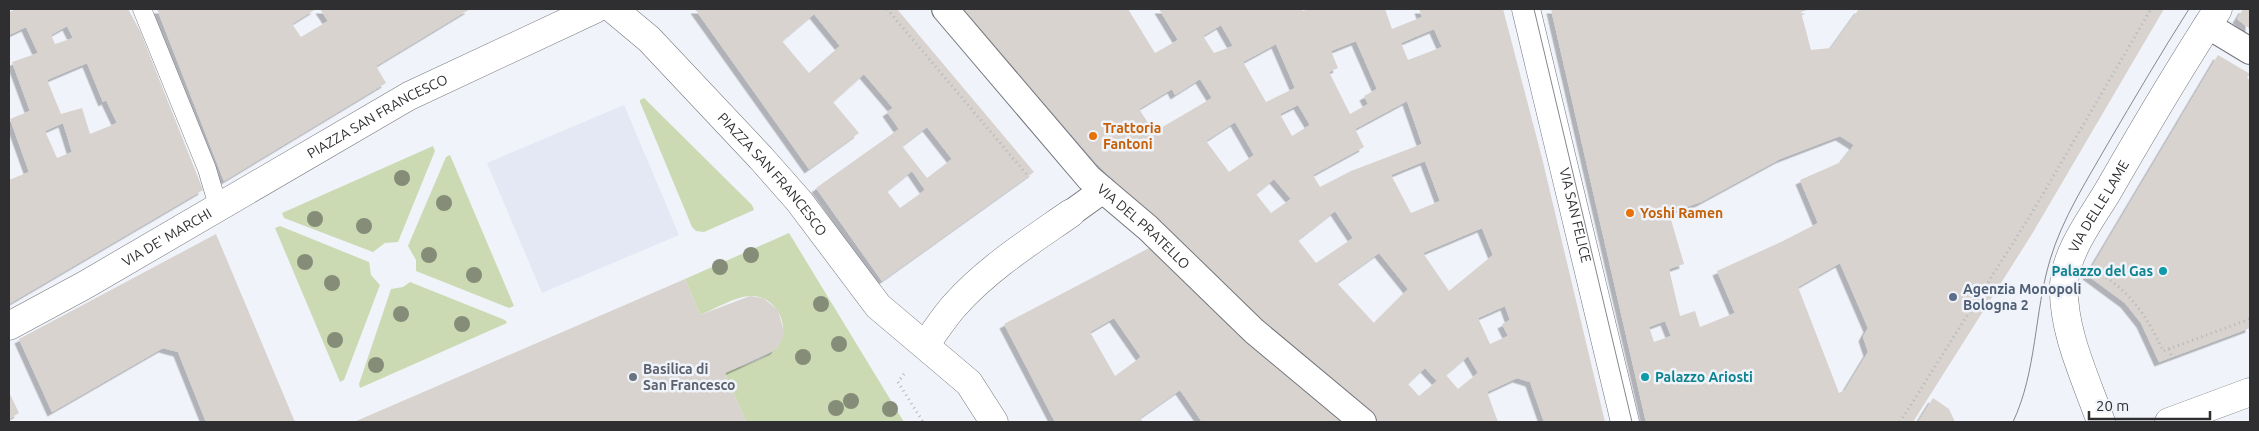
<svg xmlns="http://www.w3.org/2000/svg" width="2259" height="431" viewBox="0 0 2259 431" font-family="Ubuntu,sans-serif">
  <defs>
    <filter id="shadow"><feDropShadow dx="-4.5" dy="4.5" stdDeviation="0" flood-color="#0004"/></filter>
  </defs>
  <rect width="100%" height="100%" fill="#f0f3f9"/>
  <path fill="#e4e8f5" d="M624,105L679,235L542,293L487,163Z"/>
  <path fill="#ccdab4" d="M644,98L752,205L754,210L704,232L696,231L692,227L640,102V100Z
    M433,146L435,151L398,242L385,243L373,252L284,218L282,213Z
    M450,155L514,306L509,308L416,271V260L408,246L446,157Z
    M280,226L369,262L371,275L380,285L344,380L340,382L275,228Z
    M789,233L904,422H746L725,373C740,366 761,361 774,350C795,332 777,294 750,296C734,297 715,309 700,315L685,279Z
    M410,282L505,320L507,323L360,388L359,384L391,289L403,287Z"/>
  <path fill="#d8d3ce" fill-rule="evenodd" filter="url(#shadow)" d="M17,9H128L140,31L203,190L9,304V180L29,172L10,119L30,111L12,62L38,53L26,27L9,35V12ZM67,26L73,38L55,44L51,35ZM87,63L103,102L106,100L117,123L90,134L82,108L61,114L47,80ZM63,123L72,152L57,158L45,131Z
    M157,9H316L292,24L301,37L328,21L320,9H470L376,66L386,83L224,181Z
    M695,9H897L1034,172L882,281L816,188L899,129L887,112L893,108L864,74L833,102L859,133L809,169ZM814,14L840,46L809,73L782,41ZM927,127L952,159L927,178L902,146ZM912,171L925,190L900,208L887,191Z
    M963,9H1128L1155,53L1178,40L1159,9H1302L1303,11L1309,9H1385L1392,29L1422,17L1419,9H1503L1542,158L1605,422H1544L1530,382L1517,378L1487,392L1498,422H1379L1258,318L1097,164ZM1221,25L1233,46L1214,53L1203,36ZM1434,29L1442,47L1408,60L1401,43ZM1356,41L1377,89L1364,96L1368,104L1350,114L1329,72L1338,68L1331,51ZM1276,44L1295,88L1266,102L1243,62ZM1200,79L1212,98L1154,132L1139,109L1172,89L1175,95ZM1407,101L1422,144L1351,171L1320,187L1313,175L1364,147L1355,129ZM1298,105L1310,125L1292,136L1280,114ZM1235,122L1254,155L1229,172L1206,141ZM1425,161L1440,201L1411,213L1391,175ZM1274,179L1291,199L1271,213L1256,194ZM1335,211L1353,238L1316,263L1298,240ZM1482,228L1493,255L1449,291L1423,253ZM1379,253L1408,289L1374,323L1337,283ZM1505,306L1510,320L1502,324L1508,336L1490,344L1478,318ZM1468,356L1478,373L1458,389L1446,375ZM1425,368L1437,381L1419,396L1408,384Z
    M1551,9H1810L1801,12L1811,50L1831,48L1859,9H2164L2032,234L1913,422H1646ZM1840,136L1854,145L1841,162L1800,180L1818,223L1781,242L1717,271L1735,313L1700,327L1695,311L1680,316L1669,269L1684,264L1669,213L1701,202L1780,159ZM1840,263L1868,328L1863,337L1868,352L1845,390L1839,393L1798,287ZM1665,321L1671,336L1654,342L1649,327Z
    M2243,9H2250V29L2237,19Z
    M2218,55L2250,74L2247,77L2250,81V328L2159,362L2141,323L2125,303L2087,275Z
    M216,234L295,422H206L178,352L163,348L52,412L19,339Z
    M1151,247L1350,422H1202L1180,390L1140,418L1143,422H1055L1004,324ZM1114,318L1141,357L1115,376L1090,332Z
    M685,279L700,315L750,296L763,298L778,310L784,332L782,340L775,350L725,373L746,422H354Z
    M9,392L19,413L9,419Z
    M1933,398L1949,409L1955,422H1918Z"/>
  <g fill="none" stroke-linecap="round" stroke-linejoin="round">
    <defs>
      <path id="service" d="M142,9L207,169L218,206"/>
      <g id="pedestrian">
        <path id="s1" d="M945,9L1089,178L1148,228L1254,331L1363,422"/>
        <path d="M2207,25L2250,51"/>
        <path d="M1071,213L1103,190"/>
      </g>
      <g id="minor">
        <path id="s2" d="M613,9L649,39L761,158L799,201L878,306L969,383L994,422"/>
        <path id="s3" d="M9,326L85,285L409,96L595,9"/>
        <path d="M925,345C935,332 944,317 955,305C988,268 1031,241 1071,213"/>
      </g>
      <g id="tertiary">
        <path id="s4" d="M1526,9L1625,422"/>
        <path id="s5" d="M2101,422C2086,379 2062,331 2064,284C2066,251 2092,218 2108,191C2143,130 2179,69 2218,9"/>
        <path d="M2169,422L2250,392"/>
      </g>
    </defs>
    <use href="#service" stroke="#75777d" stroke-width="19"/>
    <use href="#pedestrian" stroke="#75777d" stroke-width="28"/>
    <use href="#minor" stroke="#75777d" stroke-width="29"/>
    <use href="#tertiary" stroke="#75777d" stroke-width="29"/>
    <path stroke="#b4b6bb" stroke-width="3" stroke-dasharray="1 4" stroke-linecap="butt" d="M887,9L1028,176
      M2102,275C2132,293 2149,320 2163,351L2250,319
      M2169,349L2172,358
      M904,374L898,382L923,422
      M1900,422L2030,216L2151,9"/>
    <use href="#service" stroke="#fff" stroke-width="18"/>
    <use href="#pedestrian" stroke="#fff" stroke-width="26"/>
    <use href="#minor" stroke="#fff" stroke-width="28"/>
    <use href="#tertiary" stroke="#fff" stroke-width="28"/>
    <path stroke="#87888d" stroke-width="1" d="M1534,9L1632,422
      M2013,422C2037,371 2034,313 2050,260C2062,219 2086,182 2107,145C2134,99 2161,53 2189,9"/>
  </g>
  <g fill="#858d78">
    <circle cx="402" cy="178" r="8"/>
    <circle cx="444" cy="203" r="8"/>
    <circle cx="315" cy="219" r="8"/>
    <circle cx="364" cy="226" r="8"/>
    <circle cx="429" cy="255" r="8"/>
    <circle cx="751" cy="255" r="8"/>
    <circle cx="305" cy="262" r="8"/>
    <circle cx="720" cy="267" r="8"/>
    <circle cx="474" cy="275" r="8"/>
    <circle cx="332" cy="283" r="8"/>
    <circle cx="821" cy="304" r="8"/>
    <circle cx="401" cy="314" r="8"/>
    <circle cx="462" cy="324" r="8"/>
    <circle cx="335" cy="340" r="8"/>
    <circle cx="839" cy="344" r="8"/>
    <circle cx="803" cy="357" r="8"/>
    <circle cx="376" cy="365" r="8"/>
    <circle cx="851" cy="401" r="8"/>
    <circle cx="836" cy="408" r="8"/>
    <circle cx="890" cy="409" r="8"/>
  </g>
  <g fill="#e8710a" stroke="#f0f3f9" stroke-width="2">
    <circle cx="1093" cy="136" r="5"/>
    <circle cx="1630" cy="213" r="5"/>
  </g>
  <g fill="#0f9aa8" stroke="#f0f3f9" stroke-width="2">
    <circle cx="2163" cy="271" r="5"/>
    <circle cx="1645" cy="377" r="5"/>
  </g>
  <circle fill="#5c6f8a" stroke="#f0f3f9" stroke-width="2" cx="1953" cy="297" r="5"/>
  <circle fill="#6b7280" stroke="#f0f3f9" stroke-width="2" cx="633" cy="377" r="5"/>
  <g text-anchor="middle" stroke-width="5" stroke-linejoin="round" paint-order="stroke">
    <g font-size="14" fill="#2f2f32" stroke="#f0f3f9">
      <text dy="5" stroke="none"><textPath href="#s3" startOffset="424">PIAZZA SAN FRANCESCO</textPath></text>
      <text dy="5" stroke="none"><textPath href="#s2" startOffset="230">PIAZZA SAN FRANCESCO</textPath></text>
      <text dy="5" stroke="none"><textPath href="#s5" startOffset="230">VIA DELLE LAME</textPath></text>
      <text dy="5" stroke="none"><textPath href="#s4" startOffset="212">VIA SAN FELICE</textPath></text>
      <text dy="5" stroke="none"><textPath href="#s1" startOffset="295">VIA DEL PRATELLO</textPath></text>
      <text dy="5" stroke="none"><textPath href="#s3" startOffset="181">VIA DE' MARCHI</textPath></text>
    </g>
    <g font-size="14" font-weight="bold" fill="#c56008" stroke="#f0f3f9" text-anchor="start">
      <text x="1103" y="133">Trattoria<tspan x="1103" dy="16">Fantoni</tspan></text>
      <text x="1640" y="218">Yoshi Ramen</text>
    </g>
    <g font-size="14" font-weight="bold" fill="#0d838f" stroke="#f0f3f9" text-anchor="end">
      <text x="2153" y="276">Palazzo del Gas</text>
      <text x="1655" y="382" text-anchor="start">Palazzo Ariosti</text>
    </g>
    <g font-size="14" font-weight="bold" fill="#4e5e75" stroke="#f0f3f9" text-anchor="start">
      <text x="1963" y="294">Agenzia Monopoli<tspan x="1963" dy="16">Bologna 2</tspan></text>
    </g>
    <g font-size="14" font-weight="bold" fill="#5b616d" stroke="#f0f3f9" text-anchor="start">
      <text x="643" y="374">Basilica di<tspan x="643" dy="16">San Francesco</tspan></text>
    </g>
  </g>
  <rect width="2259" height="431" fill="none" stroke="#2f2f32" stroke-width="20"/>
  <path d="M2089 411v8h121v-8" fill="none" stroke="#2f2f32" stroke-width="2.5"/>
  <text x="2096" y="411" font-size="15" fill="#2f2f32" stroke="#f0f3f9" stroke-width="4" paint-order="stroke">20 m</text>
</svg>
